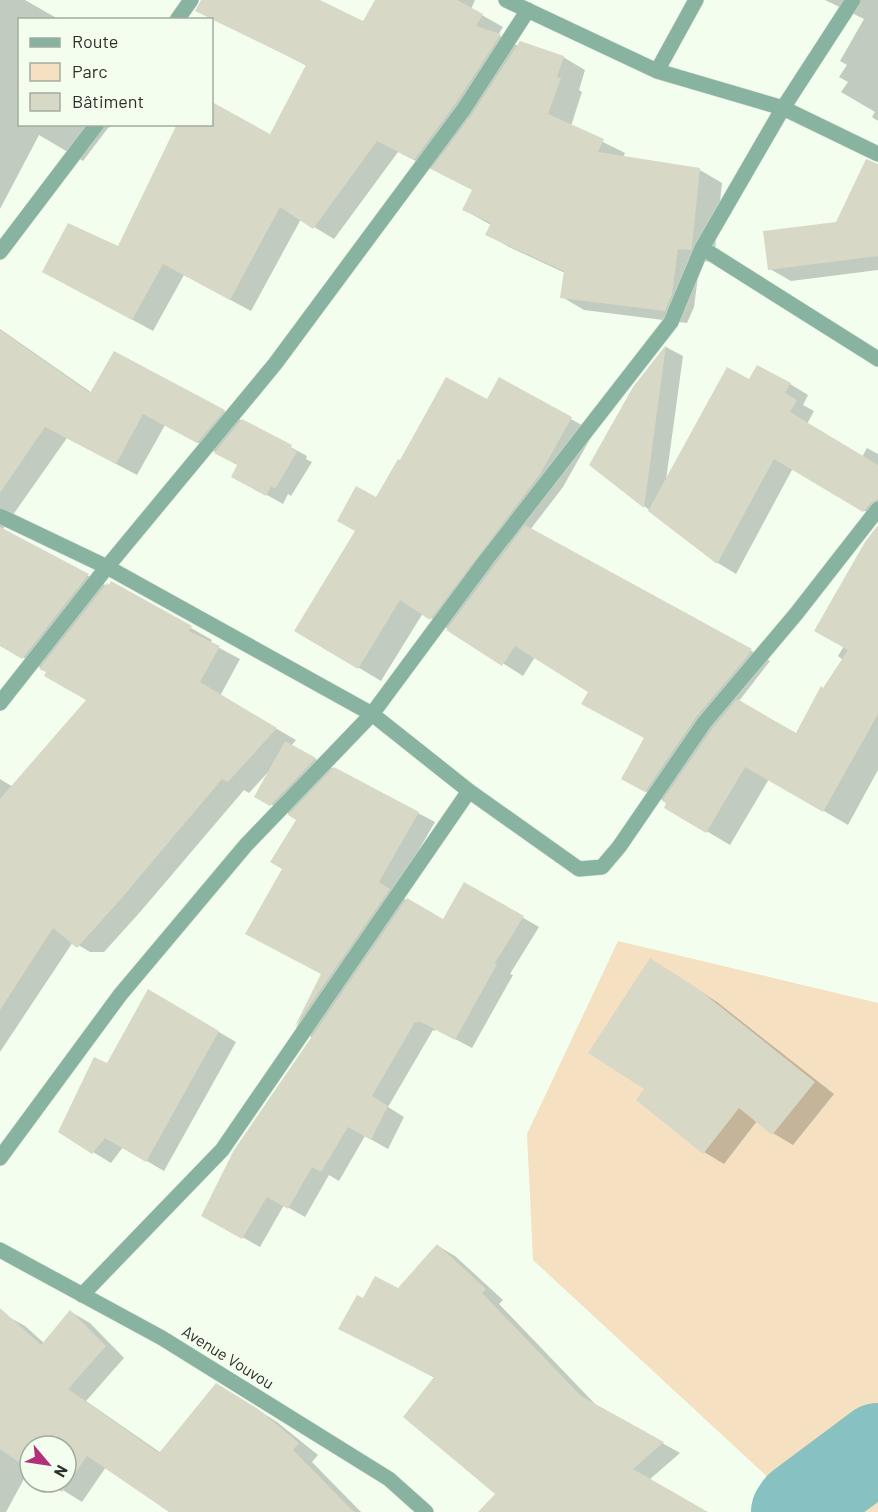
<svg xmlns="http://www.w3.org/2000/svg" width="878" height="1512" viewBox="0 0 878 1512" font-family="Barlow,sans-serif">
  <rect width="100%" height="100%" fill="#f3feef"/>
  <path fill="#f5e1c1" d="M618,941L878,1003V1512H795L799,1506L533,1260L527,1134Z"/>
  <path fill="#0003" d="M0,0H25L60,20H20V124H116L108,128L83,161L39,135L0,209Z
    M240,0H316L364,23L376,0H475L471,9L503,27L498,35L518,46L563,57L585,70L579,90L582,92L571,126L625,153L623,158L700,170L722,183L714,259L713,262L700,261L694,307L687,323L584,310L562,297L565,273L509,247L487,234L491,225L464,210L473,190L398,152L334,239L301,219L251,311L184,275L153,331L65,283L119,248L212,124V103L270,136L307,66L228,25Z
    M825,0H878V121L872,117L875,112L841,92L848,82L839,77L847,65L840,61L864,19Z
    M878,165V270L791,281L770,269L837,223Z
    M0,329L92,393L224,411L307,456L306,459L312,462L291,496L288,494L283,504L233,476L239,465L165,425L137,475L67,438L3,529L107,586L109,587L112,583L212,640L210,643L240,659L220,696L296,740L291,746L435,822L394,893L443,921L465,884L539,927L510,974L513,975L472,1048L436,1029L435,1031L433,1030L388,1107L404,1117L388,1149L365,1136L339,1181L329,1175L305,1217L284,1205L260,1247L203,1215L313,1038L296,1028L322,974L284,868L298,819L256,796L270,770L249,793L244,790L141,911L104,952H90L73,942L0,1052V779L13,787L88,700L48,672L0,644Z
    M666,347L683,356L666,480L750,381L790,384L808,395L803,405L814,411L807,424L862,457L867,448L878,454V519L793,468L736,574L718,563L591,465L634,388Z
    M500,379L594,432L563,487L530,530L770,661L739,701L797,735L843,660L838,656L844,646L878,527V770L848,825L769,779L730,845L666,807L668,803L643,790L646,738L590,691L535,657L523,676L423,613L381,681L296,630L401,462L487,402Z
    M670,972L717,1002L834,1094L793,1145L773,1133L757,1121L724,1164L704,1152L647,1089Z
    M149,991L236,1042L164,1171L123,1147L111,1163L60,1132L108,1065Z
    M438,1246L455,1256L503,1300L499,1304L598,1407L680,1453L649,1480L678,1512H497L498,1494L435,1378L358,1338L363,1300L398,1290Z
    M71,1312L90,1323L124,1358L86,1401L161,1453L236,1396L277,1422L318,1455L312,1462L361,1512H171L106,1467L82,1502L50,1482H66V1446H30V1468L6,1512H0V1321L5,1315L25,1326L44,1343Z"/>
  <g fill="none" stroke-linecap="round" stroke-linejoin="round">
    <path stroke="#87c1c1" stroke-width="88" d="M795,1512L799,1506L878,1447"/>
  </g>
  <path fill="#d8d8c7" d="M201,0H320L363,21L375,0H457L483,14L476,26L501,34L456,103L414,160L377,141L313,229L280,207L230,300L163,264L132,320L42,272L68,223L118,246L177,124H212V102L270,134L306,65L195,11Z
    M520,41L564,56L557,77L561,78L548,114L604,139L598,152L700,168L692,246L691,250L678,249L672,294L665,311L560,298L564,271L485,235L491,223L462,210L472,190L431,169L472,114Z
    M866,159L878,164V256L768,270L763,231L836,222Z
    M0,330L90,393L114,351L225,410L197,443L143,414L116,464L45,427L0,493Z
    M666,345L644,508L589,465L633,387Z
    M757,365L791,383L785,393L797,400L790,412L878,465V499L871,503L863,512L774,459L717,564L648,511L727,367L749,379Z
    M446,377L487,399L499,377L572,417L540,474L430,620L400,600L358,669L294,631L355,531L337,521L356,486L376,497L398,459L400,460Z
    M242,419L292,445L291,448L297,452L275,489L271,486L266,496L231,477L237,465L214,453Z
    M525,525L752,649L747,657L696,717L645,792L621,779L644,738L581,704L588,692L515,646L502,666L446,630Z
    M878,525V714L823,812L745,767L706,833L664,808L666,803L662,801L712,729L737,699L796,733L821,686L823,688L848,650L814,631L865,542Z
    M0,527L89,574L22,659L0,646Z
    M111,581L192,626L189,631L220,646L200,682L277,728L228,782L222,779L120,900L77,948L53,928L0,1010V799L86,700L44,676L46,672L39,669L107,583L109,585Z
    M285,741L316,758L270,806L254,797Z
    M334,767L419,812L379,882L390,889L294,1028L321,974L245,934L282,869L270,862L296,820L288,815Z
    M464,882L524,916L495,963L497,964L455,1040L419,1021L417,1023L415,1022L372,1096L388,1106L371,1140L348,1127L321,1172L312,1167L288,1209L267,1197L242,1239L201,1216L234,1150L407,898L443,919Z
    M650,958L697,988L815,1082L772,1135L739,1108L703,1154L636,1100L644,1089L588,1053Z
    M148,989L219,1031L146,1162L105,1138L92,1154L58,1132L94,1057L107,1063Z
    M437,1244L486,1289L482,1293L581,1396L664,1442L633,1469L708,1512H478L495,1494L403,1417L434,1377L338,1329L357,1295L363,1298L375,1276L398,1288Z
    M0,1308L41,1345L70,1310L106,1346L68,1389L159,1453L216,1383L258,1409L299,1443L293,1450L354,1512H169L87,1456L62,1492L47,1482H66V1446H30V1470L0,1449Z"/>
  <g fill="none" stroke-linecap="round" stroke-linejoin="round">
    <defs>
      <path id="minor" d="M506,0L657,71L783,108L878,154
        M177,20L191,0
        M657,71L696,0
        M702,248L878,359
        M0,252L97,124
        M0,516L107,567L372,714L469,791L579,869L602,867L619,847L704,723L796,614L878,509
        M0,703L107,567L275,364L464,109L528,10
        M0,1158L120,995L246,845L372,714L486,560L671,322L702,248L783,108L853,0
        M0,1250L162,1338L389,1479L426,1512
        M82,1295L222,1150L469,791"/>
    </defs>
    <use href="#minor" stroke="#cfd9cc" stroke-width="16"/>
    <use href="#minor" stroke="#87b3a0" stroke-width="15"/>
  </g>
  <g text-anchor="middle" stroke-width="5" stroke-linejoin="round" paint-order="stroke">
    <g font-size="16" fill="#2c302b" stroke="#f3feef">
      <text transform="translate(228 1357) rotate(32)" y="6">Avenue Vouvou</text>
    </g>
  </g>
  <rect x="18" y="18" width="195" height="108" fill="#f3feef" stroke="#a3aca1" stroke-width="1.5"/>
  <rect x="30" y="38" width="30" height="9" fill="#87b3a0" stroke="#a3aca1" stroke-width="1.5"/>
  <text x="72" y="48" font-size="18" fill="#2c302b">Route</text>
  <rect x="30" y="63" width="30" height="18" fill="#f5e1c1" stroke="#a3aca1" stroke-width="1.5"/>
  <text x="72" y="78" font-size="18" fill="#2c302b">Parc</text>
  <rect x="30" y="93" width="30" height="18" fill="#d8d8c7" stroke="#a3aca1" stroke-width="1.5"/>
  <text x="72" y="108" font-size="18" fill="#2c302b">Bâtiment</text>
  <g transform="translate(48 1464) rotate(119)"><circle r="28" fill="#f3feef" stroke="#a3aca1" stroke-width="1.5"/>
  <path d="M0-4.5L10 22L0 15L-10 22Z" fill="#b23079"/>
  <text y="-9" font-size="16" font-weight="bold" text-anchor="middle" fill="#2c302b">N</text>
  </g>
</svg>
